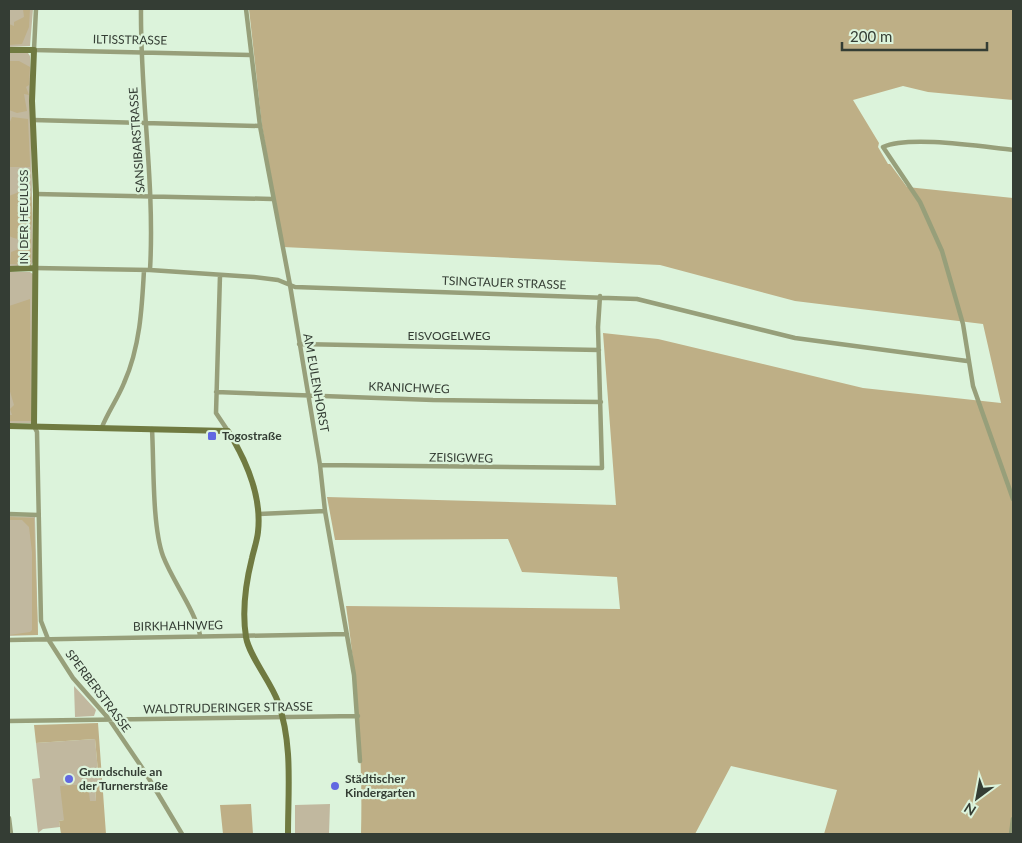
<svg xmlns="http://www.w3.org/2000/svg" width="1022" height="843" viewBox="0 0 1022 843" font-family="Lato,sans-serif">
  <rect width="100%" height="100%" fill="#dcf3db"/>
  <path fill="#c1b89f" d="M9,9H33L30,46L9,47Z
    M9,53H28L30,56L33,262L31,266H9Z
    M9,272H30L33,274L32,423H9Z
    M9,516L35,517L38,635L9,636Z
    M74,686L96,710L94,716L75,717Z
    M95,739L99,782L95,783L96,801H90L64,820L59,821L60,827L43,829L38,833L32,779L40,778L36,743Z
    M330,804L329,834H295V805Z"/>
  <path fill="#beaf86" d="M23,9H30L29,27L22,44L9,45V24L14,26V22L24,17Z
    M249,9H1013V100L928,92L903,86L853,100L879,143L878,147L888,164H890L907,187L1013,198V834H824L837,790L731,766L695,834H361C363,757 357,682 346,606L620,609L617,577L522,572L508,539L335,540L327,497L616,505L603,333L658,339L863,388L1001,403L983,324L795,301L660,265L283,247L262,126Z
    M9,61H19L30,67L29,85L26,87L29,95L24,94L27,111L17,113L9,110Z
    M12,117L28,119L30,162V167H10L9,165V124Z
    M19,192L31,193C32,209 38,250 9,236V196Z
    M31,233V265L10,264L11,252L19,249L21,241Z
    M30,299L31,421H9V415H12L10,409L14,405L9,388V306Z
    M9,517L34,518L38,635H9L30,632L32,630V552L29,527L22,520H9Z
    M98,723L106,834H61L59,821L64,820L60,786L88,784L90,801H96L95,783L99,782L95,739L36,743L34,725Z
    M251,804L253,834H223L220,805Z"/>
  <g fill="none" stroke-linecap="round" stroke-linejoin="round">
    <path stroke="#979f7a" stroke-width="4.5" d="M36,9L34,50L250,55
      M141,9C140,96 155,183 150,270
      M246,9L260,126L290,285L320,465L325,511L354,675L360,761
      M33,120L260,126
      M1013,150C983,147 910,135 883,147L920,202L942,251L963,324L973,386L1013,499
      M36,194L272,199
      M35,268L150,270L254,277L278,280L295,287L637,299L795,338L967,361
      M220,275L216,413L228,431
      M299,344L599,350
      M216,392L433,400L601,402
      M34,426L37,432L41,621L48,639L73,678L109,719L145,772L182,834
      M102,427C108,412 118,398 124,383C140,347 142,308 144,270
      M152,429C154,463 152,526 163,556C173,582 195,610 200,635
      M320,465L602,468L598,327L600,296
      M9,514L38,515
      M259,514L325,511
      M9,640L347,634
      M9,721L358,716
      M9,818L11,834
      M1011,834L1013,819"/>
    <path stroke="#707a41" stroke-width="6" d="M9,50H34L32,101L36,194L34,426
      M9,269L35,268
      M9,426L228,431C246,460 262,497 258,532C257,541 254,549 252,558C246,582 242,612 246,637C249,656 271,682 278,702C293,744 288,790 288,834"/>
  </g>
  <g fill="#6168e1" stroke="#dcf3db" stroke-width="2">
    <rect x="207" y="431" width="10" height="10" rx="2.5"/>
    <circle cx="69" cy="779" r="5"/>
    <circle cx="335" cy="786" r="5"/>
  </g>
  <g text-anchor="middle" stroke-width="4.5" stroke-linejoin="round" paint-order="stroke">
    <g font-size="12" fill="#343d34" stroke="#dcf3db">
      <text transform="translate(130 40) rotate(1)" y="4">ILTISSTRASSE</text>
      <text transform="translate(137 140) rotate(-94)" y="4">SANSIBARSTRASSE</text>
      <text transform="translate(24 217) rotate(-90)" y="4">IN DER HEULUSS</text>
      <text transform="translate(504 283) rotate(2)" y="4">TSINGTAUER STRASSE</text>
      <text x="449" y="340">EISVOGELWEG</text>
      <text transform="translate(316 383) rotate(80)" y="4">AM EULENHORST</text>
      <text transform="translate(409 388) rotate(2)" y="4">KRANICHWEG</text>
      <text transform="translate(461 458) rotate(1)" y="4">ZEISIGWEG</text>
      <text transform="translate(178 626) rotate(-1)" y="4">BIRKHAHNWEG</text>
      <text transform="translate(98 691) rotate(53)" y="4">SPERBERSTRASSE</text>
      <text transform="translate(228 708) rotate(-1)" y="4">WALDTRUDERINGER STRASSE</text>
    </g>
    <g font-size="12" font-weight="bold" fill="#343d34" stroke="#dcf3db" text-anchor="start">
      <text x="222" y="440">Togostraße</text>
      <text x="79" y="776">Grundschule an<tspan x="79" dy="14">der Turnerstraße</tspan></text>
      <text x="345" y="783">Städtischer<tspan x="345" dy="14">Kindergarten</tspan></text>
    </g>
  </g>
  <rect width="1022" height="843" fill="none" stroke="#343d34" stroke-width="20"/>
  <g transform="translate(977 798) rotate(212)" stroke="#dcf3db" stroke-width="4" paint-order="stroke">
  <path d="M0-4L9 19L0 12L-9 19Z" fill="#343d34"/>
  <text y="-8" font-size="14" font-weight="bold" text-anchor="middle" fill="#343d34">N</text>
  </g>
  <path d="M842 42v8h145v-8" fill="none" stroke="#343d34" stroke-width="2.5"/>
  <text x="850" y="42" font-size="15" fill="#343d34" stroke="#dcf3db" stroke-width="4" paint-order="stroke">200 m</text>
</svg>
